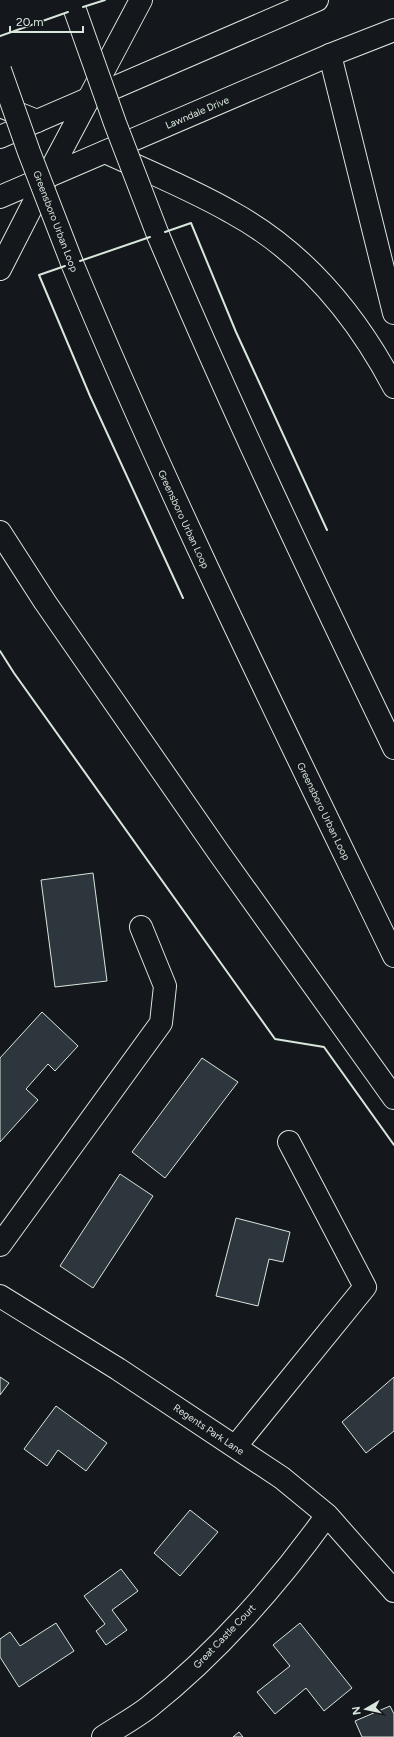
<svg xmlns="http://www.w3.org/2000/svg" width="394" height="1737" viewBox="0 0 394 1737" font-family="Figtree,sans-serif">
  <rect width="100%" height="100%" fill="#14181c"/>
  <path fill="#2c363c" stroke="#d8e6dc" d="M93,873L107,981L55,987L41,880Z
    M42,1012L78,1046L55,1071L48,1064L26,1089L38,1100L0,1142V1058Z
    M202,1058L238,1082L165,1178L132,1152Z
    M120,1174L153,1196L93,1288L60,1266Z
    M236,1218L290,1232L283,1262L269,1259L258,1306L216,1296Z
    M0,1377L9,1383L0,1395Z
    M394,1377V1431L366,1453L342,1422Z
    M56,1406L107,1443L86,1471L58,1450L47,1466L24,1449Z
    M190,1510L218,1532L180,1576L154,1553Z
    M121,1569L138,1591L112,1610L127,1630L106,1645L96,1631L105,1624L84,1596Z
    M56,1623L74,1651L19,1687L0,1657V1639L10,1632L20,1646Z
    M300,1623L352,1688L324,1711L306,1688L275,1714L257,1692L290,1666L273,1645Z
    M390,1706L394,1714V1737H362L355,1721Z
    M239,1732L243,1737H233Z"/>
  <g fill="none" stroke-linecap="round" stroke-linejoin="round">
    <defs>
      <path id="minor" d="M0,1245L161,1023L165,986L141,927
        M0,1296L118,1369L282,1478L327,1515L394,1591
        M235,1447L365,1287L289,1142
        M103,1737C118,1727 135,1718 149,1707C215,1655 278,1584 327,1515"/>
      <path id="major" d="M0,137L317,0
        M47,177L89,98
        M0,197L330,55L394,30"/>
      <path id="highway" d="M330,55L394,313
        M89,98L141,0
        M0,106L37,121
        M105,152C147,171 191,189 231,212C303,251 356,315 394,387
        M158,235C231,408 312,578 394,748
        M72,263C170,499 283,727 394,956
        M0,269L47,177
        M0,532L45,602L219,853L394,1098"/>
    </defs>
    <use href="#minor" stroke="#d8e6dc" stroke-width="24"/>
    <use href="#major" stroke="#d8e6dc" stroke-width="24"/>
    <use href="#highway" stroke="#d8e6dc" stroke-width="24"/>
    <use href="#minor" stroke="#14181c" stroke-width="22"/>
    <use href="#major" stroke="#14181c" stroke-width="22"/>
    <use href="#highway" stroke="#14181c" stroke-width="22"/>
    <defs>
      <path id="highway-bridge" d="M75,10L115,123L158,235
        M0,70L29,152L72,263"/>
    </defs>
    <use href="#highway-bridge" stroke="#d8e6dc" stroke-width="24" stroke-linecap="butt"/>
    <use href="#highway-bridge" stroke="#14181c" stroke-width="22"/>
    <path stroke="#d8e6dc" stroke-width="2" d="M83,7L105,0
      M0,36L68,12
      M165,232L191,223L236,332L327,530
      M80,261L150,237
      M65,266L39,275L90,396L183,598
      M0,651L14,673L275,1039L324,1047L394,1145"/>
  </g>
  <g text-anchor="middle" stroke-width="3" stroke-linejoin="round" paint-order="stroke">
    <g font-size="10" fill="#d8e6dc" stroke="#14181c">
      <text transform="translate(197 112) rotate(-23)" y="4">Lawndale Drive</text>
      <text transform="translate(56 221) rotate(69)" y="4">Greensboro Urban Loop</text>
      <text transform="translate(184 519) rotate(65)" y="4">Greensboro Urban Loop</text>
      <text transform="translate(324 811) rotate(64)" y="4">Greensboro Urban Loop</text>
      <text transform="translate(209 1429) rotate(34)" y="4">Regents Park Lane</text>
      <text transform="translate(224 1636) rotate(-46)" y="4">Great Castle Court</text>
    </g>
  </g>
  <g transform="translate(366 1709) rotate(261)" stroke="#14181c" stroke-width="3" paint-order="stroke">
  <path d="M0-3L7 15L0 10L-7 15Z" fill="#d8e6dc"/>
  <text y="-6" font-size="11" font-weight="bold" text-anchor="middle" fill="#d8e6dc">N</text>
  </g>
  <path d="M10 26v6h73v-6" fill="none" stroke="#d8e6dc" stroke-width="2"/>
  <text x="16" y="26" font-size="12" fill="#d8e6dc" stroke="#14181c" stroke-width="3" paint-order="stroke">20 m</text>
</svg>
